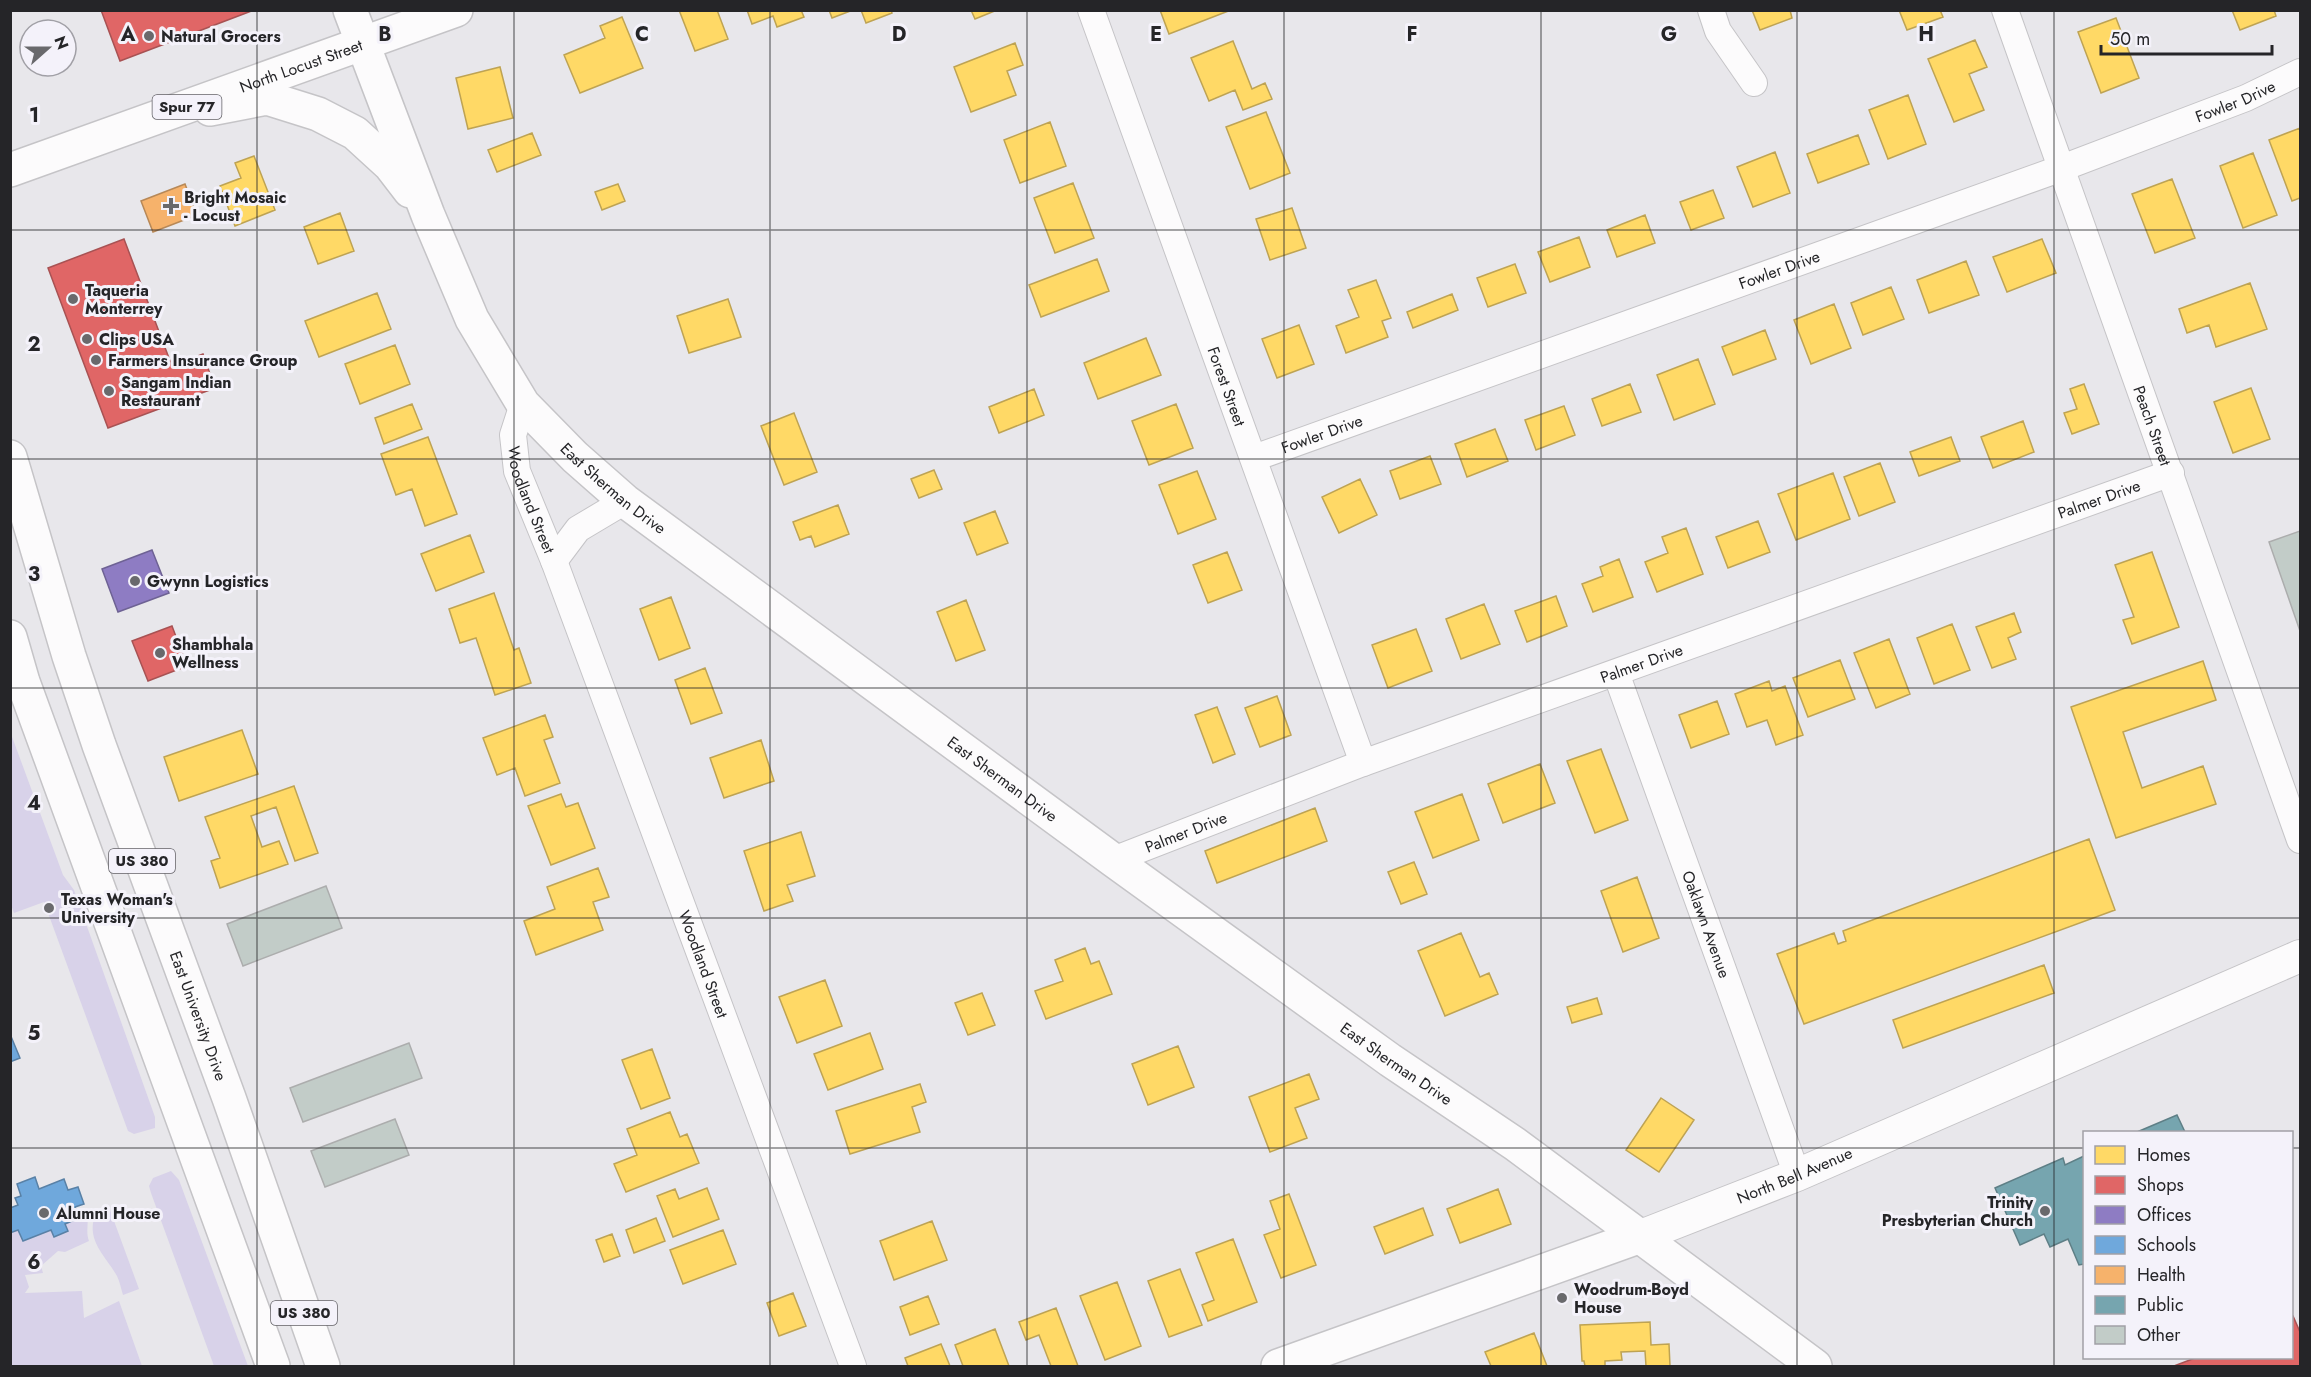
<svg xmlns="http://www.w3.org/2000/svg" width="2311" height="1377" viewBox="0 0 2311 1377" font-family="Jost,sans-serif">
  <rect width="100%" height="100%" fill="#e8e7eb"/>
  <path fill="#d8d2e9" d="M11,734L63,875L74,890L155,1117V1128L134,1134L128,1131L44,902L14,913L11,905Z
    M171,1171L179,1180L248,1366H214L151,1193L149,1186L153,1178Z
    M110,1210L139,1289L123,1295C121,1289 120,1282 117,1276C105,1255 86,1241 95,1215Z
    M86,1212C90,1222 85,1231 89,1241L65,1252L58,1251L41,1266L43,1273L25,1275L29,1287L25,1293L82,1291L84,1318L119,1301L142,1366H11V1233L18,1230L23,1241L51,1230L54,1237L68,1231L65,1224L79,1218L84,1219Z"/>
  <path fill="#ffd966" stroke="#bea353" stroke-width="1.5" d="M679,10H717L728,39L695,51Z
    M747,10H801L804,17L777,27L773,16L752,24Z
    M829,10H853L832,18Z
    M861,10H891L892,13L866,23Z
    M971,10H997L975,19Z
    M1160,10H1231L1169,34Z
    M1752,10H1790L1792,18L1760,30Z
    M1899,10H1940L1943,17L1907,30Z
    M2232,10H2274L2276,16L2240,30Z
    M622,17L643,68L580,93L564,55L605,38L600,26Z
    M2116,18L2139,78L2101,93L2078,32Z
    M1975,40L1987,67L1969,74L1984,110L1954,122L1928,59Z
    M1233,41L1252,89L1265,83L1272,99L1243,110L1235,90L1209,101L1191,58Z
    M1015,43L1023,65L1007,71L1016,95L971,112L954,67Z
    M500,67L513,118L468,129L456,78Z
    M1908,95L1926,144L1888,159L1869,110Z
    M1266,112L1290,173L1250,189L1226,127Z
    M1050,122L1066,166L1020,183L1004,140Z
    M2300,128V198L2292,201L2269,140Z
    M532,133L541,155L497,172L488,150Z
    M1858,135L1869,164L1818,183L1807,154Z
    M1775,152L1790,193L1753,207L1737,167Z
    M2253,153L2277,215L2243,228L2220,166Z
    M254,156L275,210L235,226L220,186L241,178L235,163Z
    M2172,179L2195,238L2155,253L2132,194Z
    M1073,183L1094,238L1055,253L1034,198Z
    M618,184L625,201L602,210L595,192Z
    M1713,190L1724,218L1691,230L1680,202Z
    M1292,208L1306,248L1270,260L1256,219Z
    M340,213L354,251L318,264L304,227Z
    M1645,215L1655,243L1617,257L1607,230Z
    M1579,237L1590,267L1550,282L1538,252Z
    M2042,239L2056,273L2007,292L1993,257Z
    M1097,259L1109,291L1041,317L1029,285Z
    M1966,261L1979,295L1929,313L1917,280Z
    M1515,264L1526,293L1488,307L1477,278Z
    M1376,280L1391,318L1382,321L1388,337L1346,353L1336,326L1359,317L1348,290Z
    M2250,283L2267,329L2216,347L2209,325L2187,333L2179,309Z
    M1891,287L1904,319L1863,335L1851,303Z
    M377,293L391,329L319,357L305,321Z
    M1452,294L1458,310L1413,328L1407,312Z
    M728,299L741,337L689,353L677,316Z
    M1834,304L1851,348L1811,364L1794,320Z
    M1299,325L1314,364L1277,378L1262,339Z
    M1765,330L1776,359L1733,375L1722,347Z
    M1146,338L1161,375L1098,399L1084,363Z
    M395,345L410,384L360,404L345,364Z
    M1698,359L1715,404L1674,420L1657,375Z
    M1630,384L1641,412L1602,426L1592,399Z
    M2084,384L2099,424L2072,434L2064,413L2077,409L2070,389Z
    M2251,388L2270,439L2233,453L2214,402Z
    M1034,389L1044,415L999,433L989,407Z
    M412,404L422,429L384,444L375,418Z
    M1176,404L1193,448L1149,465L1132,421Z
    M1564,406L1575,435L1536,450L1525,420Z
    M794,413L817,472L784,485L761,426Z
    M2023,421L2034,452L1993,468L1981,437Z
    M1495,429L1508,461L1467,477L1455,444Z
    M428,437L457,514L425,526L412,489L396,495L381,454Z
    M1951,437L1960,461L1919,476L1910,452Z
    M1430,456L1441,484L1400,499L1390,471Z
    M1880,463L1895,502L1859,516L1844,477Z
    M934,470L942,489L919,498L911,479Z
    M1197,471L1216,519L1178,534L1159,485Z
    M1833,473L1850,519L1796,540L1778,494Z
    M1360,479L1377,515L1339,533L1322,497Z
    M838,505L849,534L815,547L811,536L800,540L793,522Z
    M995,511L1008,543L977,555L964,523Z
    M1758,521L1770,552L1728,568L1716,537Z
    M1686,528L1703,574L1657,592L1645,562L1668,553L1662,537Z
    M470,535L484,572L436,591L421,554Z
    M1227,552L1242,590L1208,603L1193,565Z
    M2152,552L2179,627L2132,644L2123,620L2134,617L2115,565Z
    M1619,559L1633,597L1593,612L1582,584L1603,576L1600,567Z
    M494,593L514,650L519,648L531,683L495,695L476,638L460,643L449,609Z
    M1556,596L1567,626L1527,642L1515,611Z
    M671,597L690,648L659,660L640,609Z
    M966,600L985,650L956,661L937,612Z
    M1484,604L1500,644L1461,659L1446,619Z
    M2014,613L2021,632L2008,638L2016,659L1992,668L1976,627Z
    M1952,624L1970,670L1934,684L1917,638Z
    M1416,629L1432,671L1388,688L1372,645Z
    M1889,639L1910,694L1876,708L1854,653Z
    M1840,660L1855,699L1808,717L1793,678Z
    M2203,661L2216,700L2123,732L2142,788L2203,766L2216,804L2116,838L2071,707Z
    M705,668L722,713L691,724L675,680Z
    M1769,681L1772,691L1785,686L1803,735L1776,745L1767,720L1747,727L1735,694Z
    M1277,696L1291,735L1260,747L1245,708Z
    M1717,701L1729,734L1691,748L1679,715Z
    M1217,707L1235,754L1213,763L1195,715Z
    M545,715L553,737L544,740L560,783L525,796L515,768L497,775L483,738Z
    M242,730L258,774L179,801L164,757Z
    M761,740L774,781L724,798L710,758Z
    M1601,749L1628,820L1595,833L1567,761Z
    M1540,764L1555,803L1503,823L1488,784Z
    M294,786L318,853L295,861L276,807L251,816L262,847L279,841L288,864L220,888L211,861L220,858L205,817Z
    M561,794L566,807L578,803L595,848L551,865L528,806Z
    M1462,794L1479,840L1433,858L1415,812Z
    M1315,808L1327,841L1217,883L1205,851Z
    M801,832L815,876L787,885L793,901L764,911L744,851Z
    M2089,839L2115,910L1804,1024L1777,954L1834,933L1838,944L1846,941L1843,931Z
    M1414,862L1427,894L1401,904L1388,872Z
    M598,868L609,897L593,902L603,930L536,955L524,921L555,909L547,887Z
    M1637,877L1659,938L1623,952L1601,891Z
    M1461,933L1480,977L1489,973L1498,994L1445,1016L1418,951Z
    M1085,948L1091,964L1099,961L1112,994L1046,1019L1035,991L1063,981L1055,960Z
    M2044,965L2054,993L1903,1048L1893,1020Z
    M825,980L842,1026L797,1043L779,997Z
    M982,993L995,1025L968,1035L955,1003Z
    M1597,998L1602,1014L1572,1023L1567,1007Z
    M870,1033L883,1069L828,1090L814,1054Z
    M1178,1046L1194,1087L1148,1105L1132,1064Z
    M652,1049L670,1098L641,1109L622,1060Z
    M1309,1074L1319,1099L1295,1108L1307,1138L1270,1152L1249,1097Z
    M920,1084L926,1102L912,1107L920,1132L850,1154L836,1111Z
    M1661,1098L1694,1120L1659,1172L1626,1150Z
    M670,1112L680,1137L687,1134L699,1163L626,1192L614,1164L637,1155L627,1129Z
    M707,1188L719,1219L673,1237L657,1196L675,1189L679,1199Z
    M1498,1189L1511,1224L1460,1243L1447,1209Z
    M1289,1194L1316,1265L1281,1278L1264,1235L1280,1229L1270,1201Z
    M1423,1208L1433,1235L1385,1254L1374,1227Z
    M656,1218L665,1241L634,1253L626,1230Z
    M932,1221L947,1260L894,1280L880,1241Z
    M723,1230L736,1264L683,1284L670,1250Z
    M612,1234L620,1256L604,1262L596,1240Z
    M1233,1239L1257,1302L1208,1321L1202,1305L1214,1300L1196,1253Z
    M1180,1269L1202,1325L1169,1337L1148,1281Z
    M1117,1282L1141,1346L1105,1360L1080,1296Z
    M793,1293L806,1326L779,1336L767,1303Z
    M928,1296L939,1324L910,1335L900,1307Z
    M1056,1308L1078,1366H1051L1039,1335L1026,1340L1019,1322Z
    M1650,1322L1651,1345L1669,1344L1670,1366H1646L1645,1351L1621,1352L1622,1360L1605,1361V1366H1585L1584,1361H1582L1580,1325Z
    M995,1329L1009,1366H963L955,1345Z
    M1534,1333L1547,1366H1491L1485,1352Z
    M941,1344L950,1366H908L905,1358Z"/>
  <path fill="#e06666" stroke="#a85253" stroke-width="1.5" d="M101,10H254L120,61Z
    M124,239L172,366L203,354L215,388L108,428L48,268Z
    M172,626L187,666L148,681L132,641Z
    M2292,1316H2293L2300,1332V1366H2174L2195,1358H2292Z"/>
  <path fill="#8e7cc3" stroke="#6e6294" stroke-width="1.5" d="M152,550L169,593L118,612L102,569Z"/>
  <path fill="#6fa8dc" stroke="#5981a6" stroke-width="1.5" d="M10,1034L20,1058L10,1062Z
    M35,1177L39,1189L64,1179L68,1190L78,1187L84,1204L75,1207L79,1218L65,1224L68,1231L54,1237L51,1230L23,1241L18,1230L10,1233V1208L18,1205L15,1198L21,1196L17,1184Z"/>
  <path fill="#f6b26b" stroke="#b78857" stroke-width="1.5" d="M185,184L197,215L153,232L141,201Z"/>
  <path fill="#76a5af" stroke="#5e7f86" stroke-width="1.5" d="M2177,1115L2185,1132H2137Z
    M2084,1156V1266V1264L2079,1265L2068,1239L2050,1247L2044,1234L2020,1245L1995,1188L2063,1158L2065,1165Z"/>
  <path fill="#c2ccc8" stroke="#acadad" stroke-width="1.5" d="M2300,531V631L2269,542Z
    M326,886L342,928L243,966L227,924Z
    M409,1043L422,1078L303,1122L290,1088Z
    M395,1119L409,1155L325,1187L311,1151Z"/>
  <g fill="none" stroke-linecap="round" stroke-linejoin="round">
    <defs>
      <g id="minor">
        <path id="s1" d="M1091,10L1363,763"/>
        <path d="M1711,10L1718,31L1754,83"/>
        <path id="s2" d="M2005,10L2300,840"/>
        <path id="s3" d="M523,404L513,435L517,471L554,561L853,1366"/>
        <path id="s4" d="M1254,458L2062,168L2246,98L2300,72"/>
        <path d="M554,561L578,529L625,501"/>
        <path id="s5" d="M1616,673L1797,1175"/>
        <path id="s6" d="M1113,860L1363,763L2171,473"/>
      </g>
      <g id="tertiary">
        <path id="s7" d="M1641,1236L1797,1175L2300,956"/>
      </g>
      <g id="secondary">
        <path id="s8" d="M350,10L428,215L472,319L523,404L575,457L625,501L1113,860L1390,1060L1515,1144L1815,1366"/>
        <path d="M210,109L267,98L318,114L355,133L390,165L410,191"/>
        <path d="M1278,1366L1641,1236"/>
      </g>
      <g id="primary">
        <path id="s9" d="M10,170L456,10"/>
        <path id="s10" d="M10,457L69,656L99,745L229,1098L323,1366"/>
        <path d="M10,637L23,682L273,1366"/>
      </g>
    </defs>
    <use href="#minor" stroke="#c5c4c7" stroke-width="28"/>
    <use href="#tertiary" stroke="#c5c4c7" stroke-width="34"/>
    <use href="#secondary" stroke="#c5c4c7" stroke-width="36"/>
    <use href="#primary" stroke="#c5c4c7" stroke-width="36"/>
    <use href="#minor" stroke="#fcfbfc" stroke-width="26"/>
    <use href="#tertiary" stroke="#fcfbfc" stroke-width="32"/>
    <use href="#secondary" stroke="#fcfbfc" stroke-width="33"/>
    <use href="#primary" stroke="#fcfbfc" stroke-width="33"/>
  </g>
  <path fill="none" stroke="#252528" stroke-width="1.5" stroke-opacity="0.55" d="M257,10V1366M514,10V1366M770,10V1366M1027,10V1366M1284,10V1366M1541,10V1366M1797,10V1366M2054,10V1366M10,230H2300M10,459H2300M10,688H2300M10,918H2300M10,1148H2084M2292,1148H2300"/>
  <g fill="#69696c" stroke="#f4f2fa" stroke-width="2">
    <circle cx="149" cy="36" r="6"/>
    <path d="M168 197h6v6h6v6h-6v6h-6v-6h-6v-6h6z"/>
    <circle cx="73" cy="299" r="6"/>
    <circle cx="87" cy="339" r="6"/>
    <circle cx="96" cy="360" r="6"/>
    <circle cx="109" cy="391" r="6"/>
    <circle cx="135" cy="581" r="6"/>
    <circle cx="160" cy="653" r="6"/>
    <circle cx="49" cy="908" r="6"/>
    <circle cx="2045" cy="1211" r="6"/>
    <circle cx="44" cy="1213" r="6"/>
    <circle cx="1562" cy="1298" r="6"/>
  </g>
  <g text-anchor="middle" stroke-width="6" stroke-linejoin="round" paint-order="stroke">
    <g fill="#f4f2fa" stroke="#636267" stroke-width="1.5">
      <rect x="152.5" y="95" width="69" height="24" rx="4.5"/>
      <rect x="109" y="849" width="66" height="24" rx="4.5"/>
      <rect x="271" y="1301" width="66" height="24" rx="4.5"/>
    </g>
    <g font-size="15" font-weight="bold" fill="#252528">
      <text x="187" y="112">Spur 77</text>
      <text x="142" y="866">US 380</text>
      <text x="304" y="1318">US 380</text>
    </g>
    <g font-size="16" font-weight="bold" fill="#252528" stroke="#f4f2fa" text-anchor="start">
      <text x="161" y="42">Natural Grocers</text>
      <text x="184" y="203">Bright Mosaic<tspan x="184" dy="18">- Locust</tspan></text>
      <text x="85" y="296">Taqueria<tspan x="85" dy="18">Monterrey</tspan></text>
      <text x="99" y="345">Clips USA</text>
      <text x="108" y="366">Farmers Insurance Group</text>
      <text x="121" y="388">Sangam Indian<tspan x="121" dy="18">Restaurant</tspan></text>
      <text x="147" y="587">Gwynn Logistics</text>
      <text x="172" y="650">Shambhala<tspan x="172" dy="18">Wellness</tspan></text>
      <text x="61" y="905">Texas Woman's<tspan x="61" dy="18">University</tspan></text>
      <text x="2033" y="1208" text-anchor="end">Trinity<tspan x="2033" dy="18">Presbyterian Church</tspan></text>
      <text x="56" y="1219">Alumni House</text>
      <text x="1574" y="1295">Woodrum-Boyd<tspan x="1574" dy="18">House</tspan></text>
    </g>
    <g font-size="16" fill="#252528" stroke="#f4f2fa">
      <text dy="6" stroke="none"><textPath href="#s9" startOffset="309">North Locust Street</textPath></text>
      <text dy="6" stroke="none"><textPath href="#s4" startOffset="1044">Fowler Drive</textPath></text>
      <text dy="6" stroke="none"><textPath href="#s4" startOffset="558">Fowler Drive</textPath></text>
      <text dy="6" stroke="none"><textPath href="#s1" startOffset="400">Forest Street</textPath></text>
      <text dy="6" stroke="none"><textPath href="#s2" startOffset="441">Peach Street</textPath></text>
      <text dy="6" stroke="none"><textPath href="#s4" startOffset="72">Fowler Drive</textPath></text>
      <text dy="6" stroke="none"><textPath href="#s8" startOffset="555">East Sherman Drive</textPath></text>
      <text dy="6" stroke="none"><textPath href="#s3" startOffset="100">Woodland Street</textPath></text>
      <text dy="6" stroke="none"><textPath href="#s6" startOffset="1050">Palmer Drive</textPath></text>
      <text dy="6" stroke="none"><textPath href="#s6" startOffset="564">Palmer Drive</textPath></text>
      <text dy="6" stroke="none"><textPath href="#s8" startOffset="1041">East Sherman Drive</textPath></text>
      <text dy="6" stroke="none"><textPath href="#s6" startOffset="78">Palmer Drive</textPath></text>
      <text dy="6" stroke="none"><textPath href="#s5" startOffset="267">Oaklawn Avenue</textPath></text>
      <text dy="6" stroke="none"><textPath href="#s3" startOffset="596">Woodland Street</textPath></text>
      <text dy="6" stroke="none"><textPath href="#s10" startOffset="590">East University Drive</textPath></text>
      <text dy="6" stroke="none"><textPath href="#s8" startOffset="1527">East Sherman Drive</textPath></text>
      <text dy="6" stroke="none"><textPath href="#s7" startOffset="165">North Bell Avenue</textPath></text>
    </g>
  </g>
  <g font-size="20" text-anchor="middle" font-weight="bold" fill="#252528" stroke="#f4f2fa" stroke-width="6" stroke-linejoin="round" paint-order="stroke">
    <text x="128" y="41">A</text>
    <text x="385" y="41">B</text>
    <text x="642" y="41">C</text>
    <text x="899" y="41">D</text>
    <text x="1156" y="41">E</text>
    <text x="1412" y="41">F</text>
    <text x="1669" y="41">G</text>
    <text x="1926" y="41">H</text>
    <text x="34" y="122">1</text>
    <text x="34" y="351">2</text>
    <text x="34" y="581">3</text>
    <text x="34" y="810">4</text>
    <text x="34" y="1040">5</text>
    <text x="34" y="1269">6</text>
  </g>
  <rect width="2311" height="1377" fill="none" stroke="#252528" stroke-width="24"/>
  <rect x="2083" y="1131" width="210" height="228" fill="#f4f2fa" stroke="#a1a0a6" stroke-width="1.5"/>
  <rect x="2095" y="1146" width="30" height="18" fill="#ffd966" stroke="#a1a0a6" stroke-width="1.5"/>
  <text x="2137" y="1161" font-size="18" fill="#252528">Homes</text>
  <rect x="2095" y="1176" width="30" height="18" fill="#e06666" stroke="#a1a0a6" stroke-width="1.5"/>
  <text x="2137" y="1191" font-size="18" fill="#252528">Shops</text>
  <rect x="2095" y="1206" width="30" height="18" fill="#8e7cc3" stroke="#a1a0a6" stroke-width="1.5"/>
  <text x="2137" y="1221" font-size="18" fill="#252528">Offices</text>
  <rect x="2095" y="1236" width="30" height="18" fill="#6fa8dc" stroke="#a1a0a6" stroke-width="1.5"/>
  <text x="2137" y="1251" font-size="18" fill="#252528">Schools</text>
  <rect x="2095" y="1266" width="30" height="18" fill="#f6b26b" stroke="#a1a0a6" stroke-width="1.5"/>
  <text x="2137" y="1281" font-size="18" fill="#252528">Health</text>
  <rect x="2095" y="1296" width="30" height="18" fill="#76a5af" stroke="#a1a0a6" stroke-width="1.5"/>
  <text x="2137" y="1311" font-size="18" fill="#252528">Public</text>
  <rect x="2095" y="1326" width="30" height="18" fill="#c2ccc8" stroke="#a1a0a6" stroke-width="1.5"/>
  <text x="2137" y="1341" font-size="18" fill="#252528">Other</text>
  <g transform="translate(48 48) rotate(69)"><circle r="28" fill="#f4f2fa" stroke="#a1a0a6" stroke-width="1.5"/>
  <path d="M0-4.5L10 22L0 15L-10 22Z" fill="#69696c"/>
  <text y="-9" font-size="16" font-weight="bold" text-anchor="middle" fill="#252528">N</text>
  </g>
  <path d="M2101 45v9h171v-9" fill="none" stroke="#252528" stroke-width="3"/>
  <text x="2110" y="45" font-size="18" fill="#252528" stroke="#f4f2fa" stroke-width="4.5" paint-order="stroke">50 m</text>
</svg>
